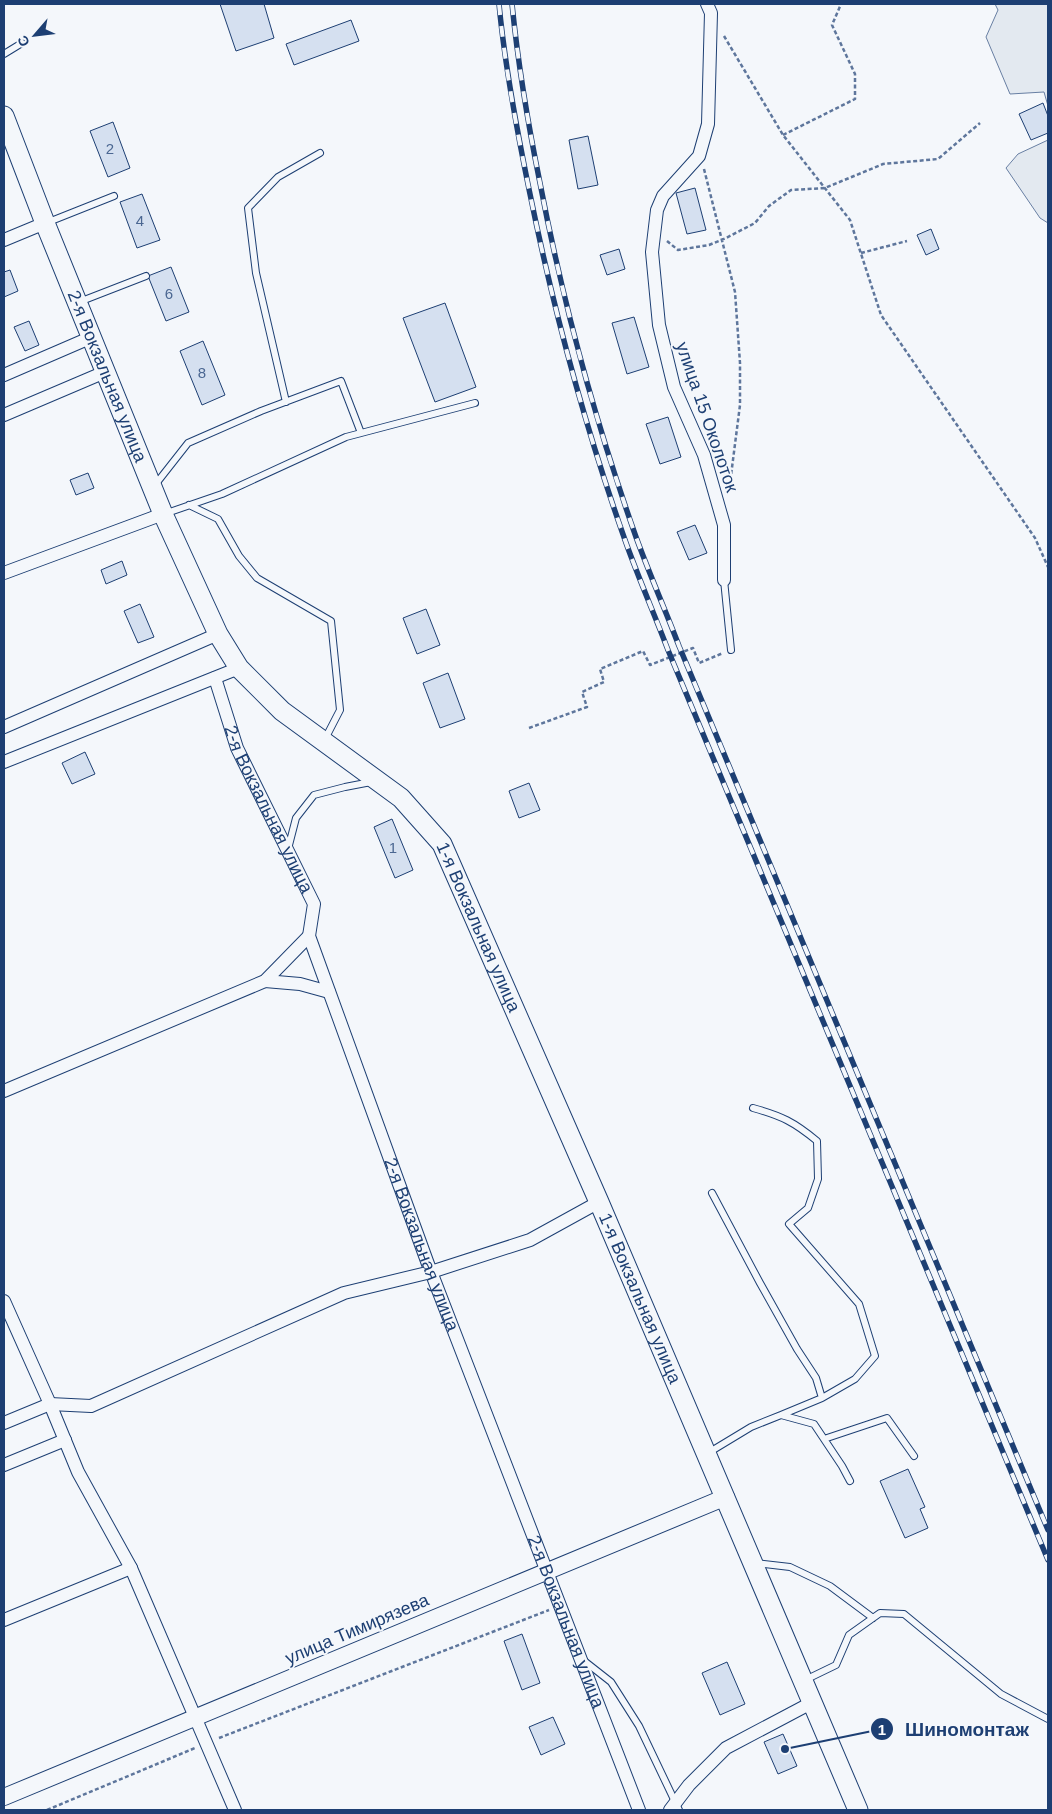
<svg xmlns="http://www.w3.org/2000/svg" width="1052" height="1814" viewBox="0 0 1052 1814" font-family="Arial,sans-serif">
  <rect width="100%" height="100%" fill="#f4f7fb"/>
  <path fill="#e3e9f0" stroke="#687fa3" d="M995,4H1048V106L1044,92L1010,94L986,37L998,10Z
    M1048,140V223L1040,218L1006,168L1018,154Z"/>
  <path fill="#d5e0f0" stroke="#1d3f73" d="M220,4H264L274,38L236,51Z
    M351,20L359,41L294,65L286,44Z
    M1043,103L1048,116V133L1031,140L1019,114Z
    M113,122L130,168L108,177L90,131Z
    M588,136L598,185L578,189L569,140Z
    M695,188L706,230L687,234L676,193Z
    M142,194L160,240L137,248L120,202Z
    M931,229L939,249L926,255L917,235Z
    M619,249L625,269L607,275L600,255Z
    M171,267L189,312L166,321L148,276Z
    M10,270L18,291L4,297V272Z
    M445,303L476,387L435,402L403,318Z
    M634,317L649,367L627,374L612,323Z
    M29,321L39,345L25,351L14,327Z
    M203,341L225,395L202,405L180,351Z
    M668,417L681,457L660,464L646,424Z
    M88,473L94,488L76,495L70,480Z
    M695,525L707,553L689,560L677,532Z
    M122,561L127,575L106,584L101,570Z
    M140,604L154,637L138,643L124,611Z
    M426,609L440,645L417,654L403,618Z
    M448,673L465,719L440,728L423,683Z
    M85,752L95,774L72,784L62,763Z
    M529,783L540,810L519,818L509,791Z
    M392,819L413,870L395,878L374,827Z
    M908,1469L925,1507L920,1509L928,1528L905,1538L880,1481Z
    M522,1634L540,1683L522,1690L504,1641Z
    M727,1662L745,1704L720,1715L702,1673Z
    M553,1717L565,1744L541,1755L529,1727Z
    M783,1734L797,1766L778,1774L764,1742Z"/>
  <g fill="none" stroke-linecap="round" stroke-linejoin="round">
    <defs>
      <path id="service" d="M4,54L22,43
        M46,223L114,196
        M79,302L146,276
        M286,402L256,273L248,208L278,177L320,153
        M155,485L188,443L261,411L341,381L361,433
        M189,505L218,519L239,556L257,578L331,621L340,710L325,739
        M164,514L222,494L346,437L475,403
        M724,580L731,650
        M288,849L296,818L314,795L345,787L371,782
        M753,1108C782,1116 794,1122 817,1141L818,1179L808,1208L789,1224L859,1304L875,1356L855,1379L822,1398
        M712,1193L760,1283L797,1349L816,1378L822,1398L781,1415
        M824,1439L887,1418L914,1456
        M708,1453L751,1427L781,1415L814,1424L842,1466L850,1481
        M755,1563L790,1567L830,1586L873,1618
        M583,1660L611,1682L639,1726L679,1810
        M805,1680L836,1665L849,1635L880,1613L904,1614L1001,1694L1048,1719"/>
      <g id="minor">
        <path d="M707,4L711,13L708,124L699,156L663,196L657,210L652,252L659,325L674,387L704,455L724,525V580"/>
        <path d="M4,240L45,223"/>
        <path d="M4,375L92,337"/>
        <path d="M4,415L105,372"/>
        <path d="M4,573L163,514"/>
        <path id="s1" d="M215,678L237,748L314,904L309,936L428,1264L639,1810"/>
        <path d="M4,727L218,634"/>
        <path d="M4,762L239,668"/>
        <path d="M265,981L300,984L329,992"/>
        <path d="M4,1091L265,981L309,936"/>
        <path d="M4,1301L50,1404L78,1472L131,1568L235,1810"/>
        <path d="M4,1423L50,1404L91,1406L344,1293L431,1272L530,1240L599,1202"/>
        <path d="M4,1465L65,1440"/>
        <path d="M4,1620L131,1568"/>
        <path d="M670,1810L689,1785L726,1748L813,1702"/>
      </g>
      <path id="tertiary" d="M4,1797L726,1497"/>
      <g id="secondary">
        <path id="s2" d="M4,116L45,223L163,514L218,634L239,668L282,711L401,798L442,844L599,1202L858,1810"/>
      </g>
    </defs>
    <use href="#service" stroke="#1d3f73" stroke-width="8"/>
    <use href="#minor" stroke="#1d3f73" stroke-width="14"/>
    <use href="#tertiary" stroke="#1d3f73" stroke-width="18"/>
    <use href="#secondary" stroke="#1d3f73" stroke-width="21"/>
    <path stroke="#5e769c" stroke-width="2.5" stroke-dasharray="4 2.5" stroke-linecap="butt" d="M724,36L783,135L850,220L881,315L1035,538L1048,567
      M783,135L855,99V74L832,25L841,4
      M704,169L735,292L740,363V405L729,491
      M667,241L678,250L709,245L726,238L755,223L769,206L791,190L825,188L883,164L938,159L980,123
      M861,253L907,241
      M529,728L587,707L582,692L604,682L600,669L643,651L650,665L693,648L699,663L723,653
      M219,1738L549,1610
      M47,1810L195,1748"/>
    <use href="#service" stroke="#f4f7fb" stroke-width="6"/>
    <use href="#minor" stroke="#f4f7fb" stroke-width="12"/>
    <use href="#tertiary" stroke="#f4f7fb" stroke-width="16"/>
    <use href="#secondary" stroke="#f4f7fb" stroke-width="19"/>
    <defs>
      <path id="rail" d="M499,4C505,68 517,131 530,194C554,312 585,427 625,540C638,577 654,613 668,650L1048,1560
        M512,4C518,64 528,124 540,183C563,303 595,421 636,537C649,573 665,609 679,646L1048,1530"/>
    </defs>
    <use href="#rail" stroke="#1d3f73" stroke-width="5.5"/>
    <use href="#rail" stroke="#f4f7fb" stroke-width="4" stroke-dasharray="11" stroke-linecap="butt"/>
  </g>
  <g text-anchor="middle" stroke-width="4" stroke-linejoin="round" paint-order="stroke">
    <g font-size="15" fill="#4b6792">
      <text x="110" y="154">2</text>
      <text x="140" y="226">4</text>
      <text x="169" y="299">6</text>
      <text x="202" y="378">8</text>
      <text x="393" y="853">1</text>
    </g>
    <g font-size="18" fill="#1d3f73" stroke="#f4f7fb">
      <text dy="6" stroke="none"><textPath href="#s2" startOffset="280">2-я Вокзальная улица</textPath></text>
      <text transform="translate(707 417) rotate(71)" y="6">улица 15 Околоток</text>
      <text dy="6" stroke="none"><textPath href="#s1" startOffset="142">2-я Вокзальная улица</textPath></text>
      <text dy="6" stroke="none"><textPath href="#s2" startOffset="961">1-я Вокзальная улица</textPath></text>
      <text dy="6" stroke="none"><textPath href="#s1" startOffset="608">2-я Вокзальная улица</textPath></text>
      <text dy="6" stroke="none"><textPath href="#s2" startOffset="1366">1-я Вокзальная улица</textPath></text>
      <text dy="6" stroke="none"><textPath href="#s1" startOffset="1012">2-я Вокзальная улица</textPath></text>
      <text transform="translate(357 1629) rotate(-23)" y="6">улица Тимирязева</text>
    </g>
  </g>
  <path fill="none" stroke="#1d3f73" stroke-width="2" d="M785 1749L882 1729"/>
  <g fill="#1d3f73" stroke="#f4f7fb" stroke-width="2">
    <circle cx="785" cy="1749" r="5"/>
    <circle cx="882" cy="1729" r="12"/>
  </g>
  <g font-size="15" text-anchor="middle" font-weight="bold" fill="#fff">
    <text x="882" y="1735">1</text>
  </g>
  <g font-size="19" text-anchor="middle" font-weight="bold" fill="#1d3f73" stroke="#f4f7fb" stroke-width="4" stroke-linejoin="round" paint-order="stroke">
    <text x="967" y="1736">Шиномонтаж</text>
  </g>
  <rect width="1052" height="1814" fill="none" stroke="#1d3f73" stroke-width="10"/>
  <g transform="translate(35 35) rotate(242)" stroke="#f4f7fb" stroke-width="4" paint-order="stroke">
  <path d="M0-4L9 19L0 12L-9 19Z" fill="#1d3f73"/>
  <text y="-8" font-size="14" font-weight="bold" text-anchor="middle" fill="#1d3f73">С</text>
  </g>
</svg>
